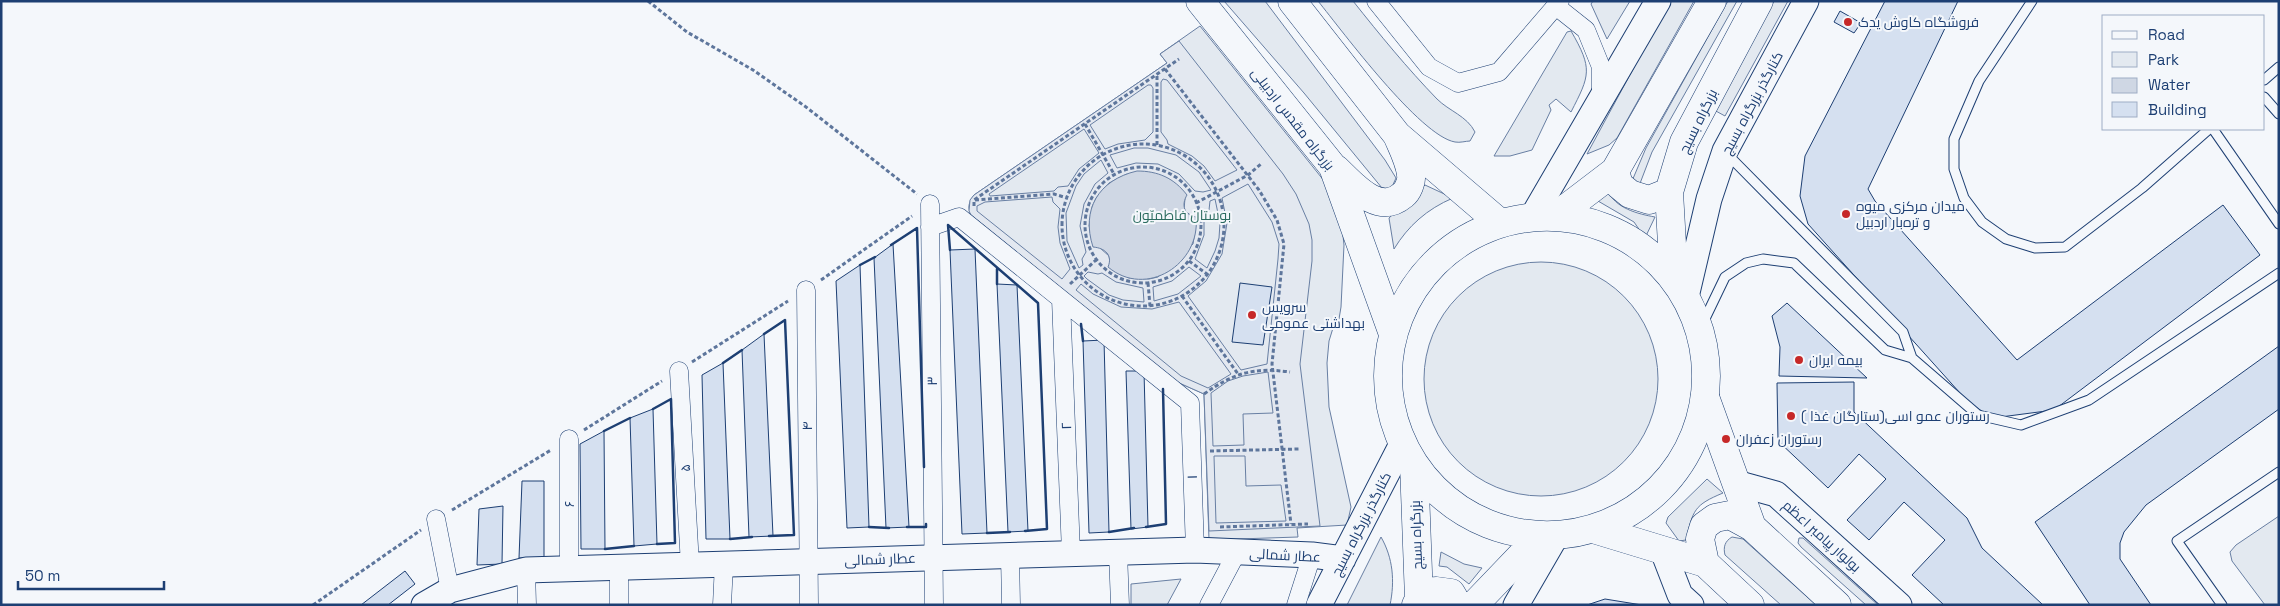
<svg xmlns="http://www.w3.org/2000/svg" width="2280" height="606" viewBox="0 0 2280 606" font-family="'Space Grotesk',Cairo,sans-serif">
  <rect width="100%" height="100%" fill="#f4f7fb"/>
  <path fill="#e3e9f0" stroke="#687fa3" d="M1224,1H1265L1385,160L1396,178L1391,189L1382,188L1304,93Z
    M1318,1H1353C1380,35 1407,68 1437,99C1449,111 1467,116 1475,132L1470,141C1466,141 1460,143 1455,142C1420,136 1343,32 1318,1Z
    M1593,1H1630L1607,39L1591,4Z
    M1670,1H1694L1617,138L1609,145L1587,154Z
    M1728,1H1737L1652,152L1639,186L1632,181L1646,148Z
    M1774,1H1788L1725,116L1714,110Z
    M1200,26L1325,182L1341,217L1344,245L1341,307L1339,319L1333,328L1329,341L1327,363L1329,407L1351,507L1347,525L1297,528L1298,537L1209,540L1204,394L1177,382L971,215C967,207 969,202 974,195L1167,63L1160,54Z
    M1571,31C1593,69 1590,75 1571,112L1556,99L1549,105L1551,110L1532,150L1510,156H1494L1567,32Z
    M1425,185L1453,198C1427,209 1408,226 1394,249L1389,218Z
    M1608,190C1614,208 1638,214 1655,217L1645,238L1634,222L1598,201Z
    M1424 379a117 117 0 1 1 234 0a117 117 0 1 1-234 0Z
    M1707,479L1723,493C1694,505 1693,510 1686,540L1679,541L1666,523L1668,517Z
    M2279,516V605H2265L2232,561L2230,552L2236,545Z
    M1381,537C1393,558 1395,581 1390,605H1347Z
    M1732,537L1743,539L1816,605H1781L1725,555C1723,547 1725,541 1732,537Z
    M1799,538H1803L1878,605H1866L1801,547L1798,543Z
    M1441,552L1464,564L1482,568L1469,584L1447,567L1439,566Z
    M1181,579L1167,605H1131V584Z"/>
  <path fill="#e3e8f0" stroke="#687fa3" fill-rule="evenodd" d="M1179,41L1283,174L1296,194L1309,224L1312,240V261L1300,364L1320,526L1209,531L1204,394L1177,382L971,215L969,211L970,200L974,195L1167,63L1160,54ZM1163,79L1167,80L1237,170L1215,181L1204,166L1192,156L1168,144L1167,140L1161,132V82ZM1148,85H1151L1153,88V132L1145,140L1118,144L1105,149L1090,125ZM1084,129L1099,153L1079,169L1068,186L1058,187L1054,191L990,196L989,194ZM1134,148H1148L1176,155L1199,172L1211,190L1203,192L1195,191L1179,174L1158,164L1136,163L1117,168L1110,155ZM1101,160L1108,173L1095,184L1084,204L1080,226L1086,252L1082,259L1083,265L1079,268L1067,241L1066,213L1076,186L1084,174ZM1127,174L1185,198L1184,210L1193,217L1196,224L1193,244L1158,277L1149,279L1129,278L1111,269L1109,256L1100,248L1089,226L1092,207L1096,198L1109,183ZM1248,184L1272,222L1279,244L1278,259L1267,364L1241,370L1188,296L1206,281L1222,254L1227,223L1222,198ZM1052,197L1053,202L1060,209L1058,227L1060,243L1070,269L1062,279L977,211V206L985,202ZM1215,199L1220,223L1219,238L1215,251L1207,268L1195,259L1204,235V215L1209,210L1210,201ZM1189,267L1201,276L1178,294L1154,301L1153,287L1172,281ZM1088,272L1098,274L1102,273L1116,282L1143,288L1144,302L1123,300L1109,295L1087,279L1084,276ZM1081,284L1093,294L1121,307L1152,309L1179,302L1231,374L1208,388L1181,376L1076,290ZM1268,372L1273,413L1243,414L1244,445L1213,446L1211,393L1228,381L1243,376ZM1214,456H1245L1246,486L1281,485L1286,521L1216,523Z"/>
  <path fill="#cfd7e4" stroke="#687fa3" d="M1137,171C1158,171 1174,178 1187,195C1181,205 1184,215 1196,217C1201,264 1146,299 1108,267C1113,255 1105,248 1093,247C1081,210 1098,180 1137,171Z"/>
  <path fill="#d5e0f0" stroke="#1d3f73" d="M1885,1H1958L1868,189L1875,201L2017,360L2223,205L2260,255L2054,410L1993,418L1969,403L1808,224L1800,196L1805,156Z
    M1840,11L1861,23L1854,33L1834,22Z
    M893,244L909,527L886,528L874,258Z
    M975,249L987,533L962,534L950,250Z
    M860,265L869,527L847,528L836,281Z
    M1240,283L1272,287L1263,345L1232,342Z
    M997,284L1017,285L1028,531L1008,532Z
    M1787,303L1867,378L1779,376L1780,347L1772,316Z
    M764,334L773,536L749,537L742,350Z
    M1104,340L1109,532L1089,533L1083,341Z
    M2279,346V409L2146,505L2124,532L2120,543V559L2151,605H2090L2035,522Z
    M723,363L730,539H706L702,375Z
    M1126,371H1144L1148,527L1131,529Z
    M1854,382V412L1967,518L1982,548L2043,605H1944L1912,575L1945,540L1904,502L1869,540L1847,520L1886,479L1859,454L1828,488L1778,441L1777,383Z
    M653,409L657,544L634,546L630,418Z
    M604,431L605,549H581L580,444Z
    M522,481H544V558H519Z
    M503,506L502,564L477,565L479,509Z
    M405,571L415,584L388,605H361Z
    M1605,599L1642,605H1587Z"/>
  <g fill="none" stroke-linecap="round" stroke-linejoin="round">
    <defs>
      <path id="lane" d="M2032,1L1979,81L1954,139V169L1964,198L1982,222L2006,239L2035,248L2065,247L2142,188L2209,129
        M2264,80L2279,67
        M2264,97L2279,114
        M2213,129L2279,224
        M1727,154L1903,332L1912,358
        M1700,329L1725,277L1746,263L1763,259L1794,263L1885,350L1912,358L1978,415L2021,425L2089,400L2279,273
        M2222,605L2177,541L2279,472"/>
      <path id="street" d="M1376,1L1429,67L1458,83L1499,72L1560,1
        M1557,7L1586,30L1601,67V97
        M930,204L934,605
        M930,227L959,217L1190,403L1195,550
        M806,290L809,605
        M1061,299L1071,553
        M679,371L690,565
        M569,439V568
        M436,519L450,590
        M1118,552L1120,605
        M1010,555L1011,605
        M619,567V605
        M526,570L527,605
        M722,605L724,564
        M1209,605L1237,552
        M1296,605L1312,555"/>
      <path id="secondary" d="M1533,216L1658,1
        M1686,297L1709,199L1725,151L1806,1
        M1736,483L1776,494L1899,605
        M1663,551L1680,595L1691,605
        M424,605L450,590L526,570L1195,550L1312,555L1343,559
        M1319,605L1402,444
        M1516,605L1556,536"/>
      <path id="primary" d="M1705,397L1752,527L1837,605
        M1593,529L1705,563L1750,605
        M1705,563L1700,539L1704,526L1715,518L1730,515L1752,527"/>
      <path id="highway" d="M1200,1L1333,167L1393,334
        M1292,1L1397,135L1500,223
        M1336,169C1354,186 1378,216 1403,195C1408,191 1412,181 1411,175C1410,162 1402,147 1397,135
        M1615,171L1619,185L1630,194L1649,200L1669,192
        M1556,216L1615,171L1712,1
        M1388 376a159 159 0 1 1 318 0a159 159 0 1 1-318 0Z
        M1674,279L1669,192L1684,142L1759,1
        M1414,464L1419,599L1416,605
        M1419,599L1436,591L1451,593L1458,605
        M1474,605L1540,536"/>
    </defs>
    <use href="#lane" stroke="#1d3f73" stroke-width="11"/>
    <use href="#street" stroke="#1d3f73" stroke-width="19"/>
    <use href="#secondary" stroke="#1d3f73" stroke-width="27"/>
    <use href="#primary" stroke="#1d3f73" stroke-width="29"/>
    <use href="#highway" stroke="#1d3f73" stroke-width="29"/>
    <path stroke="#5e769c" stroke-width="3" stroke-dasharray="4 2.5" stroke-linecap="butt" d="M648,1L687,32L753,70L806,107L917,194
      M1165,69L1259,190L1277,220L1284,244L1272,364L1291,524
      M1085,124L1114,174
      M1062 225a81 81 0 1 1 162 0a81 81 0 1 1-162 0Z
      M1157,145V75
      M1085 225a58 58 0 1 1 116 0a58 58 0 1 1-116 0Z
      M975,200L1054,194L1067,198
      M1196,203L1248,175L1261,164
      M974,206V200L1179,59
      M1189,261L1207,274
      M821,280L912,216
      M1148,283L1150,306
      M1070,284L1096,260
      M1182,296L1238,374
      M692,362L788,301
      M1204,394C1234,373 1253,367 1290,372
      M584,430L662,381
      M1210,451L1299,449
      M452,510L551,450
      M1220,527L1308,524
      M313,605L421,530"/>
    <use href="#lane" stroke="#f4f7fb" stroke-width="9"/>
    <use href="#street" stroke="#f4f7fb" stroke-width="18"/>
    <use href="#secondary" stroke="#f4f7fb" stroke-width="25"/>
    <use href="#primary" stroke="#f4f7fb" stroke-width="28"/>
    <use href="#highway" stroke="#f4f7fb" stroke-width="28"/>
    <path stroke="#1d3f73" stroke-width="2.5" d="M891,245L917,228L924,467
      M950,250L948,225L1038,303L1047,529L1025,531
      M860,265L875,257
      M997,284V269
      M1081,324L1083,341
      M764,334L785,320L794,535L769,536
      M723,363L742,350
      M653,409L671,399L675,543L657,544
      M604,431L630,418
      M869,527L889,528
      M907,527H926V524
      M1146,527L1166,524L1163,389
      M1109,532L1134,528
      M987,533L1010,532
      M730,539L752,537
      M605,549L634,546"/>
  </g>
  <g fill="#c62828" stroke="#f4f7fb" stroke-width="2">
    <circle cx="1848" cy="22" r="5"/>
    <circle cx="1846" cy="214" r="5"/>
    <circle cx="1252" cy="315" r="5"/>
    <circle cx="1799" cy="360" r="5"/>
    <circle cx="1791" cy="416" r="5"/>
    <circle cx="1726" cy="439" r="5"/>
  </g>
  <g text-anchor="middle" stroke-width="4" stroke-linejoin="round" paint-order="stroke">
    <g font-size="14" fill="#1d3f73" stroke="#f4f7fb" text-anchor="start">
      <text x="1858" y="27">فروشگاه کاوش یدک</text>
      <text x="1856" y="211">میدان مرکزی میوه<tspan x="1856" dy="16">و تره‌بار اردبیل</tspan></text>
      <text x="1262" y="312">سرویس<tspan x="1262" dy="16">بهداشتی عمومی</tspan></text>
      <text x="1809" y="365">بیمه ایران</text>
      <text x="1801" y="421">رستوران عمو اسی(ستارگان غذا )</text>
      <text x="1736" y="444">رستوران زعفران</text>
    </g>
    <g font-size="14" fill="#1d3f73" stroke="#f4f7fb">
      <text transform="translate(1752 103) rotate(-62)" y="5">کنارگذر بزرگراه بسیج</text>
      <text transform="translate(1293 119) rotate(52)" y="5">بزرگراه مقدس اردبیلی</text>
      <text transform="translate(1698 121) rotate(-64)" y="5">بزرگراه بسیج</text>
      <text transform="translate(932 381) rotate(-91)" y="5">۳</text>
      <text transform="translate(807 426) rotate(-91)" y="5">۴</text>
      <text transform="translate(1066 426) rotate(-92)" y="5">۲</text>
      <text transform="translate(685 468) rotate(-93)" y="5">۵</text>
      <text transform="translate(1192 477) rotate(-92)" y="5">۱</text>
      <text transform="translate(569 504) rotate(-90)" y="5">۶</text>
      <text transform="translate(1361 524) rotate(-63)" y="5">کنارگذر بزرگراه بسیج</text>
      <text transform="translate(1416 535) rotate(-92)" y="5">بزرگراه بسیج</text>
      <text transform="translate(1822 536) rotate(42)" y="5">بولوار پیامبر اعظم</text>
      <text transform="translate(1285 555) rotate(3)" y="5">عطار شمالی</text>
      <text transform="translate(880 559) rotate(-2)" y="5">عطار شمالی</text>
    </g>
    <g font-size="14" fill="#2c6c60" stroke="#f4f7fb">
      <text x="1182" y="220">بوستان فاطمیّون</text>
    </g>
  </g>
  <rect width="2280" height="606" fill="none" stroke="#1d3f73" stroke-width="5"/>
  <rect x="2102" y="15" width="162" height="115" fill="#f4f7fb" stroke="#9eadc5"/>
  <rect x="2112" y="31" width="25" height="8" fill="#f4f7fb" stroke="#9eadc5"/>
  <text x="2148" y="40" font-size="15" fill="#1d3f73">Road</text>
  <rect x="2112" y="52" width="25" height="15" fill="#e3e9f0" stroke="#9eadc5"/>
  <text x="2148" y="65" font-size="15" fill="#1d3f73">Park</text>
  <rect x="2112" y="78" width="25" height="15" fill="#cfd7e4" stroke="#9eadc5"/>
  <text x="2148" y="90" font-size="15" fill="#1d3f73">Water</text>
  <rect x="2112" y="102" width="25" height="15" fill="#d5e0f0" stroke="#9eadc5"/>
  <text x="2148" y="115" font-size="15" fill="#1d3f73">Building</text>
  <path d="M18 581v8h146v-8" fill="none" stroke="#1d3f73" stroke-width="2.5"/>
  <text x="25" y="581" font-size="15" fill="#1d3f73" stroke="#f4f7fb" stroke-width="4" paint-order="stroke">50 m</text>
</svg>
